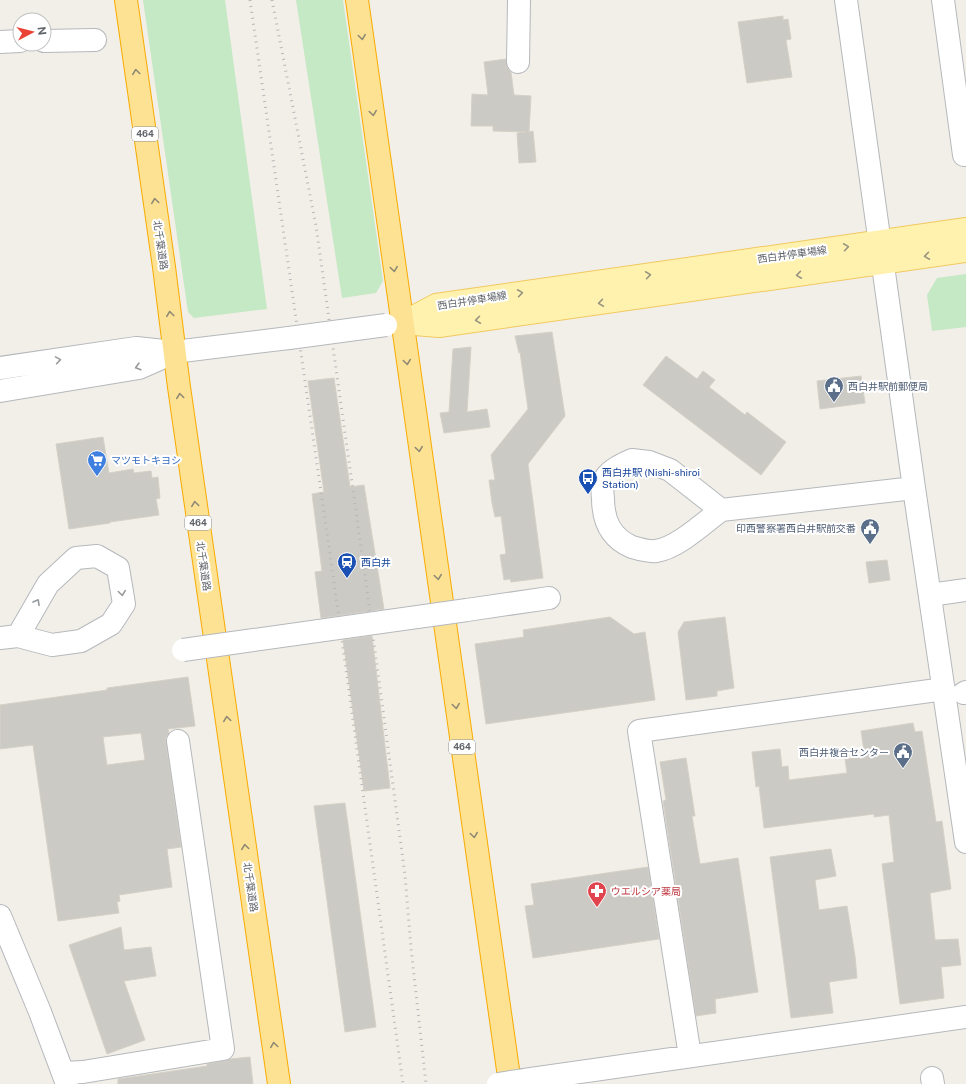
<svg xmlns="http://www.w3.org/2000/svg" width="966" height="1084" viewBox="0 0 966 1084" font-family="'Public Sans','Noto Sans JP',sans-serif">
  <rect width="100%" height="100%" fill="#f1efe8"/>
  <path fill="#c5e8c5" d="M143,0H225L267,309L194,318L188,312Z
    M296,0H343L383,281L376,293L342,298Z
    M966,274V327L932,331L927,295L937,278Z"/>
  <path fill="#cccac5" stroke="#d6d1c6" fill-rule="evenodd" d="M783,16V20L788,19L791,39L786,40L792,77L747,83L738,22Z
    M506,59L507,68L511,72L514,95L531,96L529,132L533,131L536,162L519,163L517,133L526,132L493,131V126H471L472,94L488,95L484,62Z
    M552,332L565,416L528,464L543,578L511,582L510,579L504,580L500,555L506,554L501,516L495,517L492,503L489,480H495L491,455L528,409L520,352L519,353L515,336Z
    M471,347L467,412L487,409L490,427L444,433L440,413L449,412L453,349Z
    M666,356L697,379L703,371L715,380L709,387L745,415L747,412L786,442L761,475L643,385Z
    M861,376L865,403L820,409L817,381Z
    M334,378L350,487L364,485L384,609L321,618L315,572L322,571L312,494L324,492L308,381Z
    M103,437L109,473L133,469L134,473L151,471L152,478L158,477L160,498L156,499L159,515L110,522V523L69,529L56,444Z
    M887,560L890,580L869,583L866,562Z
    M610,617L634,634L645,632L655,700L486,724L475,644L524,637L523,630Z
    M725,617L734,688L717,691V696L686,700L678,632L684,622Z
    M372,636L390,788L364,791L343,640Z
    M188,677L195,726L168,729L169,733L166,737V742L181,847L167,849L172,887L119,895L120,901L117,902L119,913L58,921L33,745L0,749V705L107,690V688ZM141,733L145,760L107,765L103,737Z
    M913,723L915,732L922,731L936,822L942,821L951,889L930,893L935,940L958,939L961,965L941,967L944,998L900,1004L882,864L894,862L889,815L874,817V814L764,828L759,786L756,787L752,752L780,749L782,767L788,766L789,780L847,773L845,759L865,757L861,731Z
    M686,758L695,816H692L700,864L738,858L758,992L715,999L716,1013L696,1016L663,801L666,800L660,762Z
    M345,803L376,1027L345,1032L314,806Z
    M831,849L836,876L815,880L819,910L847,906L855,956L857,978L829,982L833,1013L791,1018L770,857Z
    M648,867L659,939L533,958L525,906L534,905L531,884Z
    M121,927L124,950L151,947L156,976L124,981L145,1040L107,1054L69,945Z
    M250,1057L253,1084H118V1079L207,1066V1064L225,1061L230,1059Z"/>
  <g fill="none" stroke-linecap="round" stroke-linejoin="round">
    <defs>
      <path id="minor" d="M846,0L914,488L966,842
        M943,0L964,155L966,154
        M44,41L95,40
        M0,42L20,41
        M518,62L519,0
        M0,368L136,348L174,352L289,338
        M0,391L139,368L173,353
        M632,460L649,462L670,470L721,510C704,523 677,548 656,551C649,552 639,549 632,547C611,538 603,521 603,498C602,492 602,482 606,477C612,469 623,464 632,460Z
        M721,510L914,488
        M930,595L966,590
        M467,610L549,598
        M0,638L18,636L52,645L81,641L111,624L124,604L118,568L97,556L76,558L48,584L18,636
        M964,693L966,692
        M0,916L40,1012L67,1084
        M690,1056L639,731L944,689
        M63,1073L83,1072L223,1049L178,741
        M932,1078L933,1084
        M524,1080L966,1017"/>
      <path id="major" d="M402,323L436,305L966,229
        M402,323L439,326L966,251"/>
      <path id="highway" d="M126,0L164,267L179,387L279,1084
        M357,0L510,1084"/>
    </defs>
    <use href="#minor" stroke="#b5b8bc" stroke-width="24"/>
    <use href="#major" stroke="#f2c960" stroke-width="24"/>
    <use href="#highway" stroke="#f9ab00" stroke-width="24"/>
    <use href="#minor" stroke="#fff" stroke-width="22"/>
    <use href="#major" stroke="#fff2af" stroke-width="22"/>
    <use href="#highway" stroke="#fde293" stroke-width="22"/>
    <path stroke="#b6b7b8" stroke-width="3" stroke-dasharray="1 5" stroke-linecap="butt" d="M250,0L334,582L403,1084
      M272,0L316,226L365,576L405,875L411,948L426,1084"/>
    <defs>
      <path id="minor-bridge" d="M289,338L386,325
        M183,650L467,610
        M498,1084L524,1080"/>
    </defs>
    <use href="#minor-bridge" stroke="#b5b8bc" stroke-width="24" stroke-linecap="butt"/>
    <use href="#minor-bridge" stroke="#fff" stroke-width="22"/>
  </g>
  <defs><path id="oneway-chevron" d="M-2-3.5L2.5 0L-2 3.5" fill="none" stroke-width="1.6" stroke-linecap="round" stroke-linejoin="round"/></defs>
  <g stroke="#8e8975">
    <use href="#oneway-chevron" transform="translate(362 37) rotate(82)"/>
    <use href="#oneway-chevron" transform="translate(136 72) rotate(-98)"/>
    <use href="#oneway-chevron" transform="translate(373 113) rotate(82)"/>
    <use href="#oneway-chevron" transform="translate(155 201) rotate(-98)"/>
    <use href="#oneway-chevron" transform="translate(394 269) rotate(82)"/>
    <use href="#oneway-chevron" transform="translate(170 314) rotate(-97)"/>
    <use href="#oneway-chevron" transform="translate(407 362) rotate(82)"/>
    <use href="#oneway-chevron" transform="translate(180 396) rotate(-98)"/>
    <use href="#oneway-chevron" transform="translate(419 449) rotate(82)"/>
    <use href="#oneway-chevron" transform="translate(195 504) rotate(-98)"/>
    <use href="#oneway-chevron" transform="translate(438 577) rotate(82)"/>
    <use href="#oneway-chevron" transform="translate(456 706) rotate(82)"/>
    <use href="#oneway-chevron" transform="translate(227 719) rotate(-98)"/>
    <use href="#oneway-chevron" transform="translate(474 835) rotate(82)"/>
    <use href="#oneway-chevron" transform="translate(245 847) rotate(-98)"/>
    <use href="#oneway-chevron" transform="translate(274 1045) rotate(-98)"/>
  </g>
  <g stroke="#979581">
    <use href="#oneway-chevron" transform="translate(846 247) rotate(-8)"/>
    <use href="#oneway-chevron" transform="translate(927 256) rotate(172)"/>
    <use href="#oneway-chevron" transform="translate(648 275) rotate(-8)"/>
    <use href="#oneway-chevron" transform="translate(799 275) rotate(172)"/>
    <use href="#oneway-chevron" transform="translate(520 293) rotate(-8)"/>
    <use href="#oneway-chevron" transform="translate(601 303) rotate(172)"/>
    <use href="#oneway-chevron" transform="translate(478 320) rotate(172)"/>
  </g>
  <g stroke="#979a9d">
    <use href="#oneway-chevron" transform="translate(58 360) rotate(-9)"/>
    <use href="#oneway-chevron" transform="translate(138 367) rotate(164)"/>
    <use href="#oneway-chevron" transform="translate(122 593) rotate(82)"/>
    <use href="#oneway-chevron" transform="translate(37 602) rotate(-61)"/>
  </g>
  <defs>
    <symbol id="civic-pin" viewBox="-11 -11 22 30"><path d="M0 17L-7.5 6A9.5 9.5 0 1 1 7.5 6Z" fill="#5c6f8a" stroke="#fff"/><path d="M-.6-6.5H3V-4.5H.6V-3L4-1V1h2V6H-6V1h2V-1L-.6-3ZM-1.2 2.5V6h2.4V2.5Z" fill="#fff"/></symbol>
    <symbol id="supermarket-pin" viewBox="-11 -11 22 30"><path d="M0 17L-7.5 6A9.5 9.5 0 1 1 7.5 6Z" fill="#3f7fe0" stroke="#fff"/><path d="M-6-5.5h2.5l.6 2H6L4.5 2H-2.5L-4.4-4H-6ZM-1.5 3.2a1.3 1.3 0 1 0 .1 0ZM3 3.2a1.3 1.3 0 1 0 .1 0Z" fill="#fff"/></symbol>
    <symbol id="bus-pin" viewBox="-11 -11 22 30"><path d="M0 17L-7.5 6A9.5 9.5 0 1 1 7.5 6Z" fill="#1a4fb4" stroke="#fff"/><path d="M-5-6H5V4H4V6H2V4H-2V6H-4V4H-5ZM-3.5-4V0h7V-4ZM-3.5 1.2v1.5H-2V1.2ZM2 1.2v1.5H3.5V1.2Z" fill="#fff"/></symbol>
    <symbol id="station-pin" viewBox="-11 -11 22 30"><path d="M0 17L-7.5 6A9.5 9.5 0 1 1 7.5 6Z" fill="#1a4fb4" stroke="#fff"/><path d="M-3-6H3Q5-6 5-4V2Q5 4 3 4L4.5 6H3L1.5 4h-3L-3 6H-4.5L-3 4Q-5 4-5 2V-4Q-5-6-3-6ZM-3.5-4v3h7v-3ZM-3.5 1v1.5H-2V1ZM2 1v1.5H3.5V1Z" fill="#fff"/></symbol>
    <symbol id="pharmacy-pin" viewBox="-11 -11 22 30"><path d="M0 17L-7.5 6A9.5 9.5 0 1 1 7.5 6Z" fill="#e0444e" stroke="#fff"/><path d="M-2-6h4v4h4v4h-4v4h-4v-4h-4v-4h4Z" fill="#fff"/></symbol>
  </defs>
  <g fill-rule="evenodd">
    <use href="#civic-pin" x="823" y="375" width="22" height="30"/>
    <use href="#supermarket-pin" x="86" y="449" width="22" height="30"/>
    <use href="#bus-pin" x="577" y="467" width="22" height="30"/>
    <use href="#civic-pin" x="859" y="517" width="22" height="30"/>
    <use href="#station-pin" x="336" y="551" width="22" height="30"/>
    <use href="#civic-pin" x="892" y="741" width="22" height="30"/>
    <use href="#pharmacy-pin" x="586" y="880" width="22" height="30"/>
  </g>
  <g text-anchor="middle" stroke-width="4" stroke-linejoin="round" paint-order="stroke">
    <g fill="#fff" stroke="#8f9295" stroke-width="1">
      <rect x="132" y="127" width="26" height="14" rx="3"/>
      <rect x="185" y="516" width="26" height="14" rx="3"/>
      <rect x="449" y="740" width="26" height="14" rx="3"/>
    </g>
    <g font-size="9" font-weight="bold" fill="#5f6368">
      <text x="145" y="137">464</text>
      <text x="198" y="526">464</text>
      <text x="462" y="750">464</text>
    </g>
    <g font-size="10" fill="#5f6368" stroke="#fff">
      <text transform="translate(161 245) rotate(82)" y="4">北千葉道路</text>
      <text transform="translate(792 254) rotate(-8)" y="4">西白井停車場線</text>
      <text transform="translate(472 300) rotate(-9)" y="4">西白井停車場線</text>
      <text transform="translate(204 566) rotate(82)" y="4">北千葉道路</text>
      <text transform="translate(251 887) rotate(82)" y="4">北千葉道路</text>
    </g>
    <g font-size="10" fill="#4e5e75" stroke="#fff" text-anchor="end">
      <text x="848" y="390" text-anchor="start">西白井駅前郵便局</text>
      <text x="856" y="532">印西警察署西白井駅前交番</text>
      <text x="889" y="756">西白井複合センター</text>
    </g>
    <g font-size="10" fill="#366cbe" stroke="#fff" text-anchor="start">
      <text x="111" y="464">マツモトキヨシ</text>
    </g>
    <g font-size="10" fill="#164399" stroke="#fff" text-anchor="start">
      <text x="602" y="476">西白井駅 (Nishi-shiroi<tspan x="602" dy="12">Station)</tspan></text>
      <text x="361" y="566">西白井</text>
    </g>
    <g font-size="10" fill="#be3a42" stroke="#fff" text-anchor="start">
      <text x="611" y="895">ウエルシア薬局</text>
    </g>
  </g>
  <g transform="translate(32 32) rotate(83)"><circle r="19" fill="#ffffff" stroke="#bfc1c3"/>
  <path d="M0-3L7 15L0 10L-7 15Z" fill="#ea4335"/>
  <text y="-6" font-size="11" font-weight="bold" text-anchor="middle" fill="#5f6368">N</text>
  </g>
</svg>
